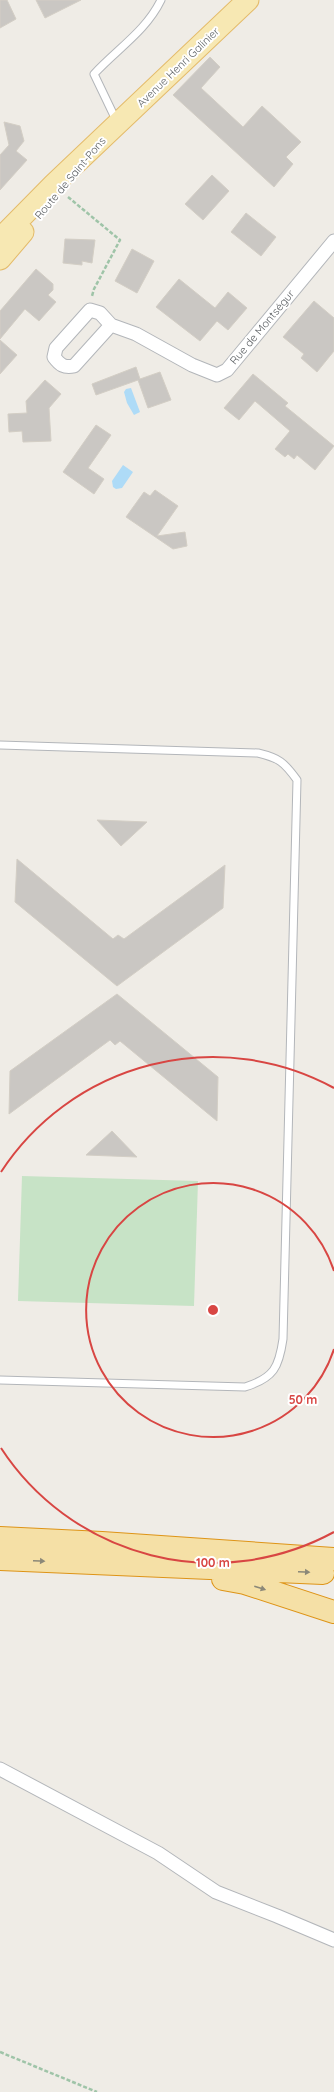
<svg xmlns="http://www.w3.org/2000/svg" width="334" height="2092" viewBox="0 0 334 2092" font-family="Quicksand,sans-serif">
  <rect width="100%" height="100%" fill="#efece6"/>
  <path fill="#c7e3c6" d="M22,1176L198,1181L194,1306L18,1301Z"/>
  <path fill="#aedbf7" d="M131,388L140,412L134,415L127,403L124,392L126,389Z
    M123,465L133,472L122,488L116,489L113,487L112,481Z"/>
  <path fill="#cac7c3" stroke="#d3cec5" d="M0,0H7L16,19L0,28Z
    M36,0H81L45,18Z
    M210,57L220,67L201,88L243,127L262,106L301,142L286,157L293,164L274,187L173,95Z
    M4,122L20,126L24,141L16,151L27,160L0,190V155L9,145Z
    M212,175L229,191L203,220L185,204Z
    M246,213L276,237L261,256L231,232Z
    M65,239L95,240L92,263L82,261V265L63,263Z
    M132,249L154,261L137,293L115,281Z
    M36,269L53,284V290L48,295L56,302L39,321L25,309L0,339V311Z
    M179,279L215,308L228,292L247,308L228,330L217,321L200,341L156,307Z
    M314,301L334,318V351L317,372L301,358L304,354L283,337Z
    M0,340L17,355L0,374Z
    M136,367L140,379L160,372L171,400L148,408L138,380L96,395L92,384Z
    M253,374L288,403L285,406L334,446L315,470L297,455L294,459L288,454L285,457L275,449L290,431L255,401L239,420L224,408Z
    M45,380L61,394L49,408L51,441L23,442L22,431L9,432L8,414L27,413L26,401Z
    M96,425L111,435L88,468L104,479L94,494L63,472Z
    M155,490L178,506L157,536L185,532L187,546L173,549L126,517L144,492L150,496Z
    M97,820L147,822L121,846Z
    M17,859L113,939L118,935L124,939L225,865L223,908L117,986L15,902Z
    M117,994L218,1077L217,1121L120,1041L115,1045L110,1040L9,1114L10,1071Z
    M112,1131L137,1157L86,1155Z"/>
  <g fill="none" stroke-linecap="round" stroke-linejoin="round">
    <defs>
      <path id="service" d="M117,122L94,74C117,49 146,31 161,0
        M0,745L258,753C279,758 284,762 297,780L283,1339C279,1367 274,1378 245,1387L0,1380"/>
      <path id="minor" d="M111,325L74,366C64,368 60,365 54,357L56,348L90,310L100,313L111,325L136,334L192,365L217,375L227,370L334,241
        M0,1769L158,1853L216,1892L277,1916L334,1940"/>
      <path id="primary" d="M0,239L54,184L248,0
        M0,259L23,232"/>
      <path id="trunk" d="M0,1538L102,1543L334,1559
        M0,1559L323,1573
        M223,1579L245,1583L334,1612"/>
    </defs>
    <use href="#service" stroke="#b3b6ba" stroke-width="9"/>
    <use href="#minor" stroke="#b3b6ba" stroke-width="15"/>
    <use href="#primary" stroke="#e4bb6a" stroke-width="23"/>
    <use href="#trunk" stroke="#de9417" stroke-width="24"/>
    <path stroke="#9fc4a8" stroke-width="2.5" stroke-dasharray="4 2" stroke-linecap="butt" d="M68,197L120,240L94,289L92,296
      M0,2052L97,2092"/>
    <use href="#service" stroke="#fff" stroke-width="7"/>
    <use href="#minor" stroke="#fff" stroke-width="13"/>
    <use href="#primary" stroke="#f7e8b3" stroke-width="21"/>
    <use href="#trunk" stroke="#f5e0a6" stroke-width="22"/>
  </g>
  <defs><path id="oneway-solid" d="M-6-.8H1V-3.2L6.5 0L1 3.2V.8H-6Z"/></defs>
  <g fill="#8b8878">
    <use href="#oneway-solid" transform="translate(39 1561) rotate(3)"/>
    <use href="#oneway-solid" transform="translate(304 1572) rotate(2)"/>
    <use href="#oneway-solid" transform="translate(260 1588) rotate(18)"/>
  </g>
  <g fill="none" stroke="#d84643" stroke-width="2">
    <path d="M334 1349A127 127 0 1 1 334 1271"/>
    <path d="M334 1532A253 253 0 0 1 1 1448M1 1172A253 253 0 0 1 334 1088"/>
  </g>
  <g text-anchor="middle" stroke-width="4" stroke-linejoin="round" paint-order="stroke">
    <g font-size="11" fill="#5e6265" stroke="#fff">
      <text transform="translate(178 67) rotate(-44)" y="4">Avenue Henri Galinier</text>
      <text transform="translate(70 178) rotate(-50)" y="4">Route de Saint-Pons</text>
      <text transform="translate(262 327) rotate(-50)" y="4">Rue de Montségur</text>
    </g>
  </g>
  <circle cx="213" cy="1310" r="6" fill="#d84643" stroke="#fff" stroke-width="2"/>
  <g font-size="12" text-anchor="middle" font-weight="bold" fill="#d84643" stroke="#fff" stroke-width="4" stroke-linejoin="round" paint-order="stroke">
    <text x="303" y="1404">50 m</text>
    <text x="213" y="1567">100 m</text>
  </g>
</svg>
